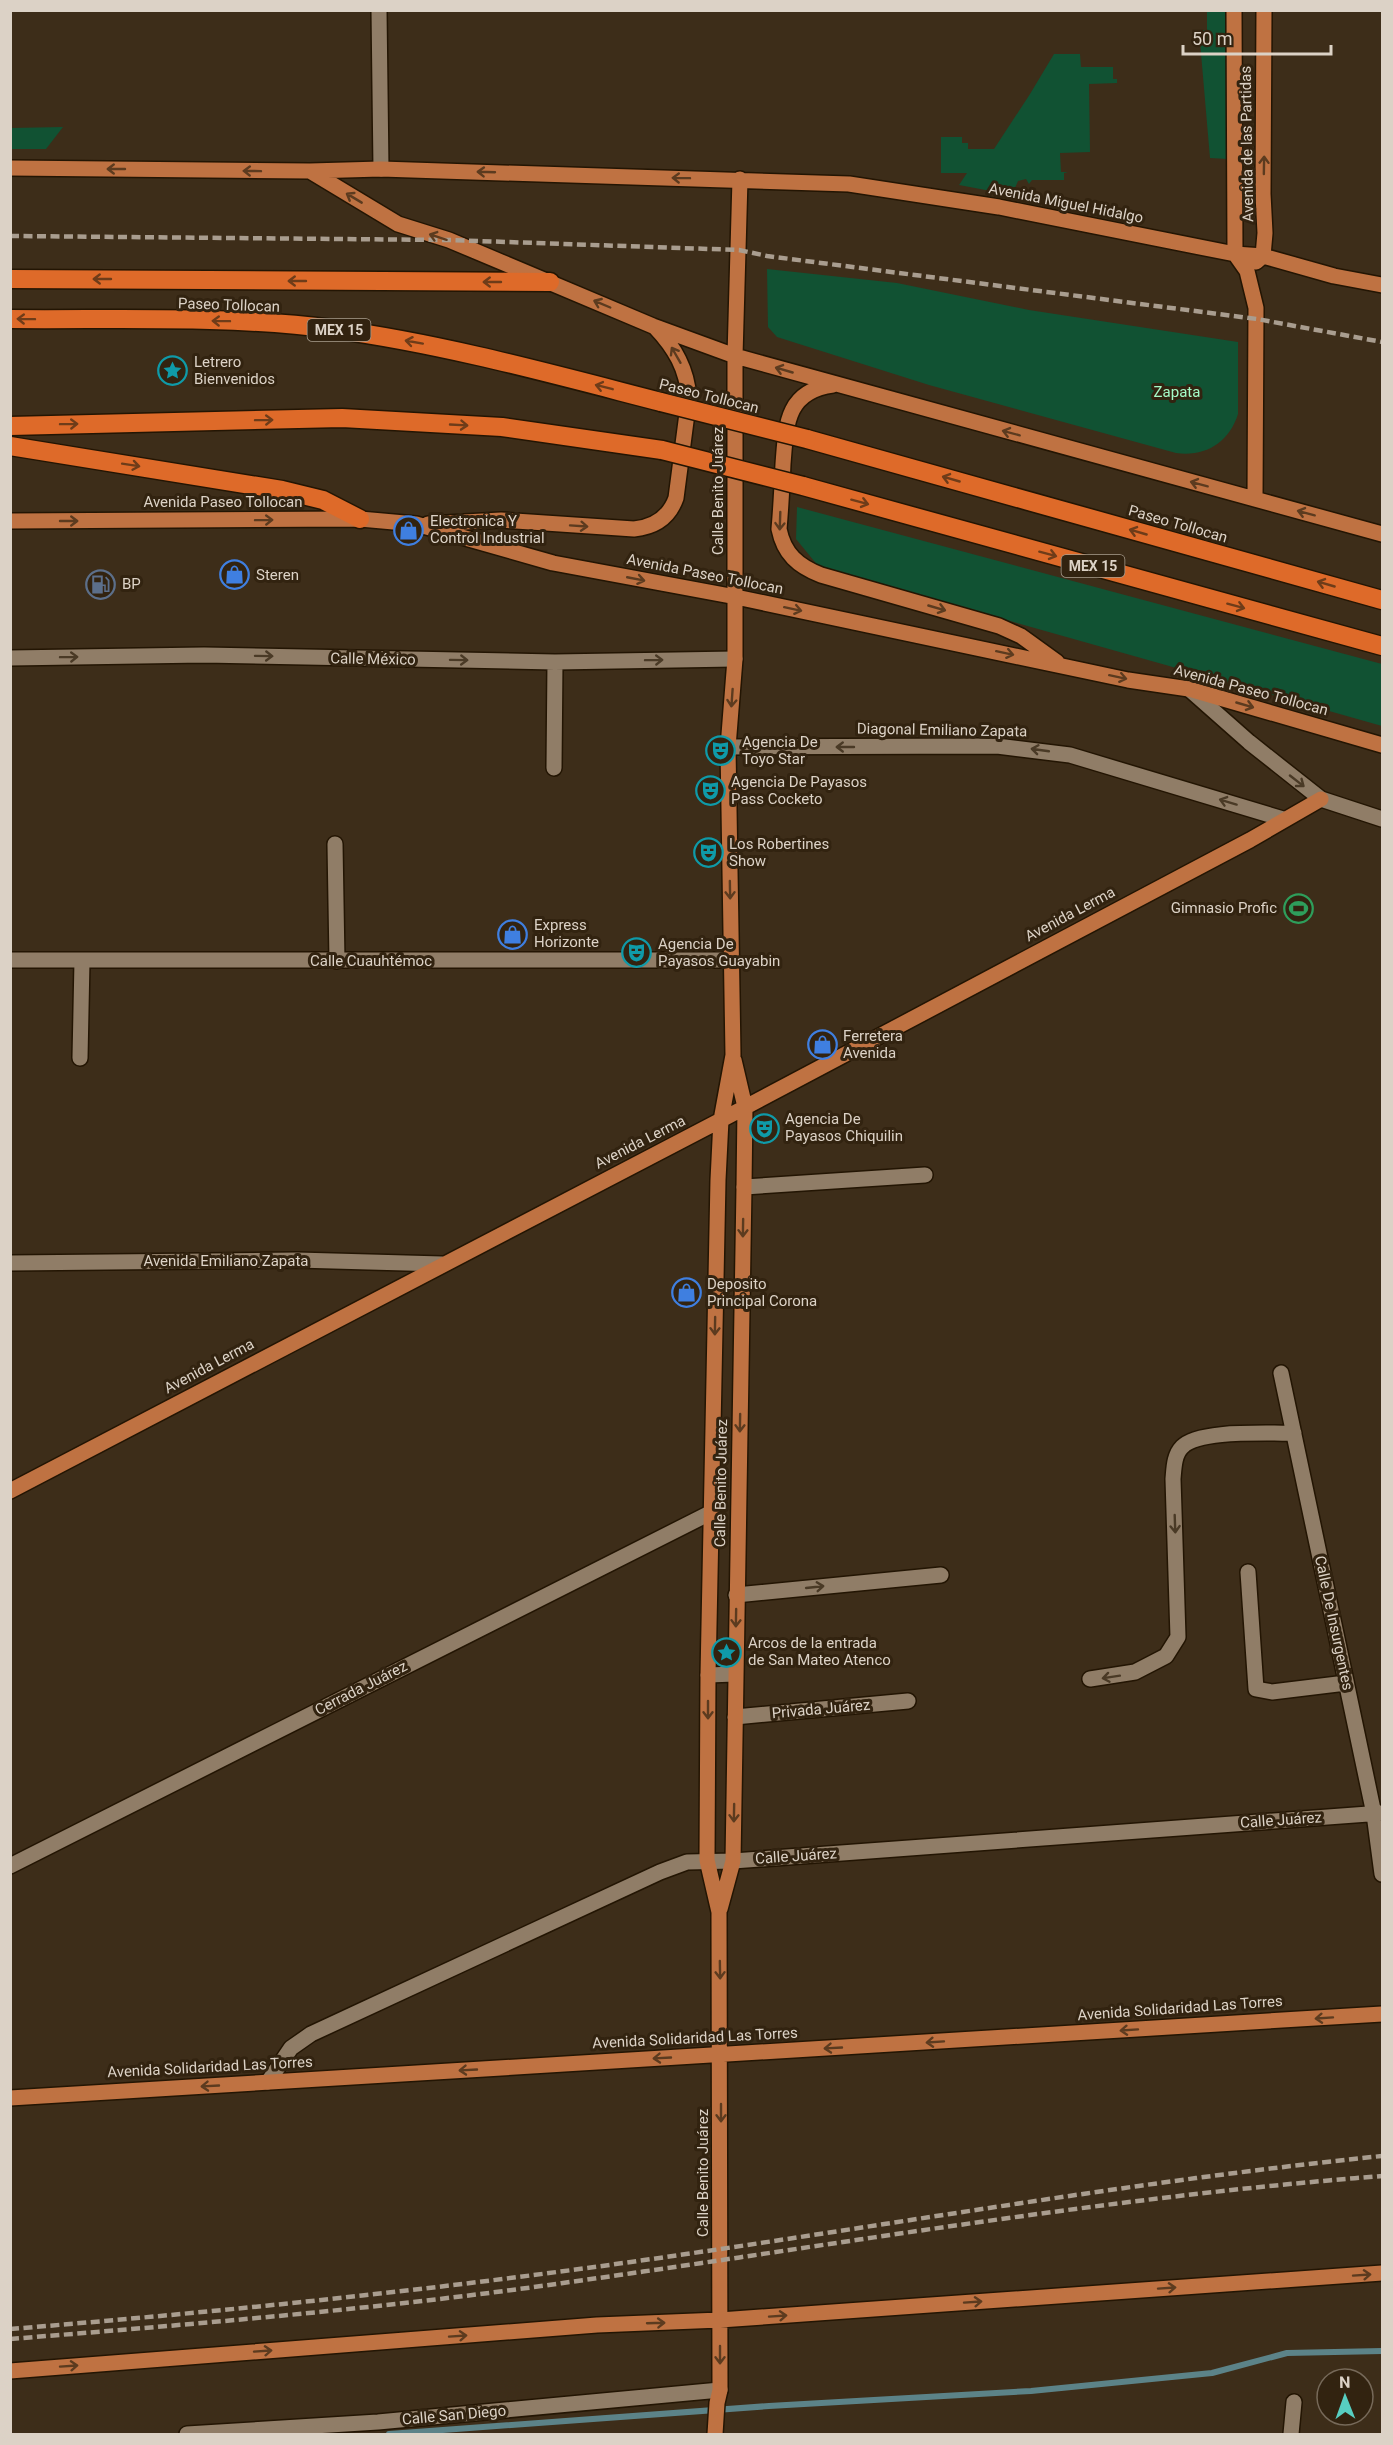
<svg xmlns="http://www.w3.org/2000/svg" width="1393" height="2445" viewBox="0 0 1393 2445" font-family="Roboto,sans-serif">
  <rect width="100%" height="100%" fill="#3d2d19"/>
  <path fill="#115233" d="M1207,11H1231L1228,159L1210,158L1199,30H1207Z
    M1054,54H1080L1081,67H1113V79H1117V83L1089,84L1090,152L1060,153L1061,172H1068L1064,173V180H1032L1029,184L1026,179L1018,181L1012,195L959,185L967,173H941V137H962V143H968V149H994L1030,94Z
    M63,127L46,149H11V128Z
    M767,269L897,283L1029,310L1238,342V414C1229,443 1205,457 1176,453L929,385L777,337L768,327Z
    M797,507L1382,664V726L819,567L796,539Z"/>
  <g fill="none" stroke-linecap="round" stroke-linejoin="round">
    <path stroke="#5c8388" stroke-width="6" d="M389,2434L769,2406L1031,2391L1212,2373L1287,2353L1382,2351"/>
    <defs>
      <path id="minor" d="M379,10L381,169
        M10,658L204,655L555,662L735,659
        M1189,689L1249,742L1321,799L1382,819
        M728,747L997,746L1070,755L1283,819
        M554,768L555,662
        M335,844L337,961
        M10,960H731
        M80,1058L82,961
        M744,1187L925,1175
        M10,1263L297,1260L442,1264
        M1281,1373L1374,1814L1382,1874
        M1248,1572L1256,1689L1272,1692L1346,1683
        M736,1595L941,1575
        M708,1675L735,1674
        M1090,1679L1135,1672L1166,1656L1178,1637L1173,1479C1174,1468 1174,1455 1182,1447C1199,1429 1269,1434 1294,1433
        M735,1717L908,1701
        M10,1866L712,1512
        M268,2082L291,2048L311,2034L660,1872L687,1862L733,1861L1382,1813
        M187,2434L378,2422L720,2390
        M1291,2434L1294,2402"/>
      <path id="major" d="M1234,10L1235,254L1247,271L1256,308L1255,499
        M10,168L310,171L381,169L849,184L999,207L1235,254L1263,256L1334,276L1382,285
        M310,171L398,224L449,240L653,326L735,356L1382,534
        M1256,262L1263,256L1265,233L1263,194L1264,10
        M833,385C786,391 786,425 783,464C782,486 781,507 779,529C784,554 798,566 821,575L999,626L1021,636L1057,662
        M10,521L360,519L416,524L553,563L736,597L1128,680L1189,689L1382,745
        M428,524L501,520L634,529C654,527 669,518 676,498L689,398C687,369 675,348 655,327
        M10,1491L721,1120L1250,840L1321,799
        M720,1909L733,1861L744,1187L745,1107L734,1060
        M10,2098L1382,2014
        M10,2371L597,2325L720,2320L1382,2273
        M715,2434L717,2403L720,2390L719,1912L707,1860L708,1675L718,1180L721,1120L733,1055L728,747L735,659V356L740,179"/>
      <path id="highway" d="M10,279L550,282
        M10,319C117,320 226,315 333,329C444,344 552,374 661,402
        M10,426L342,418L502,427L662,450
        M807,439L1382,600
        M10,446L282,490L323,500L360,519
        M803,486L1382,646"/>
    </defs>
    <use href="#minor" stroke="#231503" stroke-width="18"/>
    <use href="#major" stroke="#231503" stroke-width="18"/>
    <use href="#highway" stroke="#231503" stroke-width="21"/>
    <use href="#minor" stroke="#907d67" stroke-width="15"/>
    <use href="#major" stroke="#bf7242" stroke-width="15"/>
    <use href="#highway" stroke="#de6a29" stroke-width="18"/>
    <path stroke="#a99d8f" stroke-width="4.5" stroke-dasharray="9 4.5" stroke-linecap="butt" d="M10,236L449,240L739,250L767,256L1257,319L1382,342
      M10,2329C193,2314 375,2296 557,2272C832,2236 1106,2184 1382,2156
      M10,2339C195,2324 380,2309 563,2283C836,2245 1108,2197 1382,2176"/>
    <defs>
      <path id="highway-bridge" d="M661,402L807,439
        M662,450L803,486"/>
    </defs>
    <use href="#highway-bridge" stroke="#231503" stroke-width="21" stroke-linecap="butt"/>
    <use href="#highway-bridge" stroke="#de6a29" stroke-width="18"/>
  </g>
  <defs><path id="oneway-shaft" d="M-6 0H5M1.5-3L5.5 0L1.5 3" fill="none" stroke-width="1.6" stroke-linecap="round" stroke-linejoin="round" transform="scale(1.5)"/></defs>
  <g stroke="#5c3b1f">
    <use href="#oneway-shaft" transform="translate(1264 165) rotate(-89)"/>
    <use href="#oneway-shaft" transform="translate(116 169) rotate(-180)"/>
    <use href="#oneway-shaft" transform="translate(252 171) rotate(-179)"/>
    <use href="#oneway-shaft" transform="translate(486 172) rotate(-178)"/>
    <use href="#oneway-shaft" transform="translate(681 178) rotate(-179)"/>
    <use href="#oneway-shaft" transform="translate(354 198) rotate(-149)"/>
    <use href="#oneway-shaft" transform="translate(438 237) rotate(-162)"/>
    <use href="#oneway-shaft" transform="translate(602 304) rotate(-157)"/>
    <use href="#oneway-shaft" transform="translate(676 355) rotate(-120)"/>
    <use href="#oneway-shaft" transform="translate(784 370) rotate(-164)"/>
    <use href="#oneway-shaft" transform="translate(1011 433) rotate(-165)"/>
    <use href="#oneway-shaft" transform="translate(1199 484) rotate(-165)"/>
    <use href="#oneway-shaft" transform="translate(1306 513) rotate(-165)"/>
    <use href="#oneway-shaft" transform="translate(264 520) rotate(-1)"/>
    <use href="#oneway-shaft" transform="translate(69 521)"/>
    <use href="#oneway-shaft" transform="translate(780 521) rotate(92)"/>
    <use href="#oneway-shaft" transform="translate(579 526) rotate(4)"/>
    <use href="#oneway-shaft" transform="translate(636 579) rotate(11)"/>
    <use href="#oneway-shaft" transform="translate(937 608) rotate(16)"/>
    <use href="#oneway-shaft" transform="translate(793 609) rotate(12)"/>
    <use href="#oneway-shaft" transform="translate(1005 653) rotate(12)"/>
    <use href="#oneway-shaft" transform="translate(1118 677) rotate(12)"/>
    <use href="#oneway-shaft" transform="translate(732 698) rotate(94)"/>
    <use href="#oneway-shaft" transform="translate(1245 705) rotate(16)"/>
    <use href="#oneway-shaft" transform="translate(730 890) rotate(89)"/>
    <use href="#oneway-shaft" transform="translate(743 1228) rotate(91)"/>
    <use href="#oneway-shaft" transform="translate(715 1326) rotate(91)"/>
    <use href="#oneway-shaft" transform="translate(740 1423) rotate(91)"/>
    <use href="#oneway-shaft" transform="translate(736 1618) rotate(91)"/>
    <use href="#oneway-shaft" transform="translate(708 1710) rotate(90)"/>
    <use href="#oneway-shaft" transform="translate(734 1813) rotate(91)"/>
    <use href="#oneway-shaft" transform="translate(720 1970) rotate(89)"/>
    <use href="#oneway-shaft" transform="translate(1324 2018) rotate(176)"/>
    <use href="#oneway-shaft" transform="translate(1129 2030) rotate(176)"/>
    <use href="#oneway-shaft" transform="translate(935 2042) rotate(176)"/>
    <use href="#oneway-shaft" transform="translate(833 2048) rotate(177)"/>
    <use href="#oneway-shaft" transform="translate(662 2058) rotate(177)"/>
    <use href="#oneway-shaft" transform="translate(468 2070) rotate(177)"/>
    <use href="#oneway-shaft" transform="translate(210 2086) rotate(177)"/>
    <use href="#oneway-shaft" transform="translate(721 2113) rotate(90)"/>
    <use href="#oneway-shaft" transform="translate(1362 2275) rotate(-4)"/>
    <use href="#oneway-shaft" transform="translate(1167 2288) rotate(-4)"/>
    <use href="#oneway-shaft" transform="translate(973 2302) rotate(-4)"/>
    <use href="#oneway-shaft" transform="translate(778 2316) rotate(-4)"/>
    <use href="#oneway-shaft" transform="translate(656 2323) rotate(-2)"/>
    <use href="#oneway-shaft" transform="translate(458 2336) rotate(-4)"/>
    <use href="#oneway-shaft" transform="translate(263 2351) rotate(-4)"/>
    <use href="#oneway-shaft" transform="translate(720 2355) rotate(90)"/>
    <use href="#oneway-shaft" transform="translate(69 2366) rotate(-4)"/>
  </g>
  <g stroke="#6e3c19">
    <use href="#oneway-shaft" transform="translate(102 279) rotate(-180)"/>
    <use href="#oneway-shaft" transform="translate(297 281) rotate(-180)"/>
    <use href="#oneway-shaft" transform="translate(492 282) rotate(-180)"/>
    <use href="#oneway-shaft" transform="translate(26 319) rotate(-179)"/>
    <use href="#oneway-shaft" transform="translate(221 321) rotate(-179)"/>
    <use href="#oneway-shaft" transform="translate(414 342) rotate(-170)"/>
    <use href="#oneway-shaft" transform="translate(604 387) rotate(-166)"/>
    <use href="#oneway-shaft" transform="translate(264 420) rotate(-1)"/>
    <use href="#oneway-shaft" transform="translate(69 424) rotate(-1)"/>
    <use href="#oneway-shaft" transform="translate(459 425) rotate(3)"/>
    <use href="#oneway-shaft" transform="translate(131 465) rotate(9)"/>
    <use href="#oneway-shaft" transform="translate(951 479) rotate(-164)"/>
    <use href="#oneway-shaft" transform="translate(860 502) rotate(15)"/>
    <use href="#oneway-shaft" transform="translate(1138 532) rotate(-164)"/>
    <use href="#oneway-shaft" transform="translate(1048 554) rotate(15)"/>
    <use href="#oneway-shaft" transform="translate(1326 584) rotate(-164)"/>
    <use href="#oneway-shaft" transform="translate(1236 606) rotate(15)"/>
  </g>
  <g stroke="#4a3a26">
    <use href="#oneway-shaft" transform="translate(264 656) rotate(1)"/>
    <use href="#oneway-shaft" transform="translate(69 657) rotate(-1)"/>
    <use href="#oneway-shaft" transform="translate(459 660) rotate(1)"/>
    <use href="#oneway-shaft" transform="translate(654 660) rotate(-1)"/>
    <use href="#oneway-shaft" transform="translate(845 747) rotate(180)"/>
    <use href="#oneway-shaft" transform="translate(1040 750) rotate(-172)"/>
    <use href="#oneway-shaft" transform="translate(1297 781) rotate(38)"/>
    <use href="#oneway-shaft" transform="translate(1228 802) rotate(-163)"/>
    <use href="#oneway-shaft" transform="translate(1175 1524) rotate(88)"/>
    <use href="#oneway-shaft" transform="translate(815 1587) rotate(-6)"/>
    <use href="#oneway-shaft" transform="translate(1111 1677) rotate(171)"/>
  </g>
  <defs>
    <symbol id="sight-ring" viewBox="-11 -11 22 22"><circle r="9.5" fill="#322310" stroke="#0f9aa8" stroke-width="1.5"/><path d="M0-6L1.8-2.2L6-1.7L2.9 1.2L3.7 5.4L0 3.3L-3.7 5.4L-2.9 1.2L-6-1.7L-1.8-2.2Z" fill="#0f9aa8"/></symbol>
    <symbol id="shop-ring" viewBox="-11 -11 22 22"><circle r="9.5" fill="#322310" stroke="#3f7fe0" stroke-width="1.5"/><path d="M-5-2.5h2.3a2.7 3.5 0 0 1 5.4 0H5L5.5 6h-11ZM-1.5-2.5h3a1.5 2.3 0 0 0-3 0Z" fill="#3f7fe0"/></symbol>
    <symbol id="fuel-ring" viewBox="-11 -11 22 22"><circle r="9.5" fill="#322310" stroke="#5c6f8a" stroke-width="1.5"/><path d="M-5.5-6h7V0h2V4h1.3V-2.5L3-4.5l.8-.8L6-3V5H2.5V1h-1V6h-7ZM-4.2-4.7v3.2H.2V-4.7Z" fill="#5c6f8a"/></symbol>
    <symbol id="theatre-ring" viewBox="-11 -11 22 22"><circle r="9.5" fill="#322310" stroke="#0f9aa8" stroke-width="1.5"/><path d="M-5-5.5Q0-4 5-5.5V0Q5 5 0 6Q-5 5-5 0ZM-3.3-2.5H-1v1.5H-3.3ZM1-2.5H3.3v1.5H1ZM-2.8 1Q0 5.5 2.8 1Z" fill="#0f9aa8"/></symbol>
    <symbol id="stadium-ring" viewBox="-11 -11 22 22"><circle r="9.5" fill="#322310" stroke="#2e9e5b" stroke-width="1.5"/><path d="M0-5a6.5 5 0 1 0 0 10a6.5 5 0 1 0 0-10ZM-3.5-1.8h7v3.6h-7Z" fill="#2e9e5b"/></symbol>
  </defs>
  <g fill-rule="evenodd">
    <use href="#sight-ring" x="156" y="354" width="33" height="33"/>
    <use href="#shop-ring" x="392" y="514" width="33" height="33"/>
    <use href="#shop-ring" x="218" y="558" width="33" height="33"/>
    <use href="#fuel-ring" x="84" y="568" width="33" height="33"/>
    <use href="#theatre-ring" x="704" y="734" width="33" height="33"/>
    <use href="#theatre-ring" x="694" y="774" width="33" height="33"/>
    <use href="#theatre-ring" x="692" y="836" width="33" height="33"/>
    <use href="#stadium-ring" x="1282" y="892" width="33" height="33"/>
    <use href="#shop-ring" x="496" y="918" width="33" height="33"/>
    <use href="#theatre-ring" x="620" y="936" width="33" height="33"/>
    <use href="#shop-ring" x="806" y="1028" width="33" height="33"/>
    <use href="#theatre-ring" x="748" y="1112" width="33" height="33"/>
    <use href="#shop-ring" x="670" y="1276" width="33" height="33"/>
    <use href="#sight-ring" x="710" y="1636" width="33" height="33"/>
  </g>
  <g text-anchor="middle" stroke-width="6" stroke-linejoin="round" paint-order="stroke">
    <g fill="#322310" stroke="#a99e8f" stroke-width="1.5">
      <rect x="307.5" y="319" width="63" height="22" rx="4.5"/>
      <rect x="1061.5" y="555" width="63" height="22" rx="4.5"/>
    </g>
    <g font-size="14" font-weight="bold" fill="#dcd2c6">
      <text x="339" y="335">MEX 15</text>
      <text x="1093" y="571">MEX 15</text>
    </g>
    <g font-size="15" fill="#dcd2c6" stroke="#322310">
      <text transform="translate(1247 144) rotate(-91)" y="5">Avenida de las Partidas</text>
      <text transform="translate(1066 203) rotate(11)" y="5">Avenida Miguel Hidalgo</text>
      <text transform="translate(229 305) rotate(2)" y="5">Paseo Tollocan</text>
      <text transform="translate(709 396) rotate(14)" y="5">Paseo Tollocan</text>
      <text transform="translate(718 491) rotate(-90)" y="5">Calle Benito Juárez</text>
      <text x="223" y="507">Avenida Paseo Tollocan</text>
      <text transform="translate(1178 524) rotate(16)" y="5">Paseo Tollocan</text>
      <text transform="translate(705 574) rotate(11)" y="5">Avenida Paseo Tollocan</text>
      <text transform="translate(373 659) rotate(1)" y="5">Calle México</text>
      <text transform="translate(1251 690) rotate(15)" y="5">Avenida Paseo Tollocan</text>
      <text transform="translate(942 730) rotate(1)" y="5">Diagonal Emiliano Zapata</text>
      <text transform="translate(1070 914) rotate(-28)" y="5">Avenida Lerma</text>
      <text x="371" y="966">Calle Cuauhtémoc</text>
      <text transform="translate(640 1142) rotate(-27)" y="5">Avenida Lerma</text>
      <text x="226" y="1266">Avenida Emiliano Zapata</text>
      <text transform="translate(209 1366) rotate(-28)" y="5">Avenida Lerma</text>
      <text transform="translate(721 1483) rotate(-89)" y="5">Calle Benito Juárez</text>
      <text transform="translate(1334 1623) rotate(78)" y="5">Calle De Insurgentes</text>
      <text transform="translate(361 1688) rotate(-27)" y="5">Cerrada Juárez</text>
      <text transform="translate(821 1709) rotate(-5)" y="5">Privada Juárez</text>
      <text transform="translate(1281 1820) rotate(-4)" y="5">Calle Juárez</text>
      <text transform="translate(796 1856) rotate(-4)" y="5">Calle Juárez</text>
      <text transform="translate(1180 2008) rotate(-4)" y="5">Avenida Solidaridad Las Torres</text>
      <text transform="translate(695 2038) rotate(-3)" y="5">Avenida Solidaridad Las Torres</text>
      <text transform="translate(210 2067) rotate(-3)" y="5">Avenida Solidaridad Las Torres</text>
      <text transform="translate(703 2173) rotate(-90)" y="5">Calle Benito Juárez</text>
      <text transform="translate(454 2415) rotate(-5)" y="5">Calle San Diego</text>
    </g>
    <g font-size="15" fill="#dcd2c6" stroke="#322310" text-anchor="start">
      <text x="194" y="367">Letrero<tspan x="194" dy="17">Bienvenidos</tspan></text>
      <text x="430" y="526">Electronica Y<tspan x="430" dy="17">Control Industrial</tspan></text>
      <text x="256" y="580">Steren</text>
      <text x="122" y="589">BP</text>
      <text x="742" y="747">Agencia De<tspan x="742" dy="17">Toyo Star</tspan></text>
      <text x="731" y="787">Agencia De Payasos<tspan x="731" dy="17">Pass Cocketo</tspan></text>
      <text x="729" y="849">Los Robertines<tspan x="729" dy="17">Show</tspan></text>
      <text x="1277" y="913" text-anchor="end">Gimnasio Profic</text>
      <text x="534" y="930">Express<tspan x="534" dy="17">Horizonte</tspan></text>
      <text x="658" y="949">Agencia De<tspan x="658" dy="17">Payasos Guayabin</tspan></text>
      <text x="843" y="1041">Ferretera<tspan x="843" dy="17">Avenida</tspan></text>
      <text x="785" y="1124">Agencia De<tspan x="785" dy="17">Payasos Chiquilin</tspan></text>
      <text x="707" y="1289">Deposito<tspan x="707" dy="17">Principal Corona</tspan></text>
      <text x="748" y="1648">Arcos de la entrada<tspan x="748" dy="17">de San Mateo Atenco</tspan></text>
    </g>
    <g font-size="15" fill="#a4fac7" stroke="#322310">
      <text x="1177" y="397">Zapata</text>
    </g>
  </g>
  <rect width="1393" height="2445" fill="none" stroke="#dcd2c6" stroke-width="24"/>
  <g transform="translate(1345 2397) rotate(359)"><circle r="28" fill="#322310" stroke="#766959" stroke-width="1.5"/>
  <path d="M0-4.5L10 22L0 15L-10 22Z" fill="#57cec1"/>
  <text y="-9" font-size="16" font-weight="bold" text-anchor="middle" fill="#dcd2c6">N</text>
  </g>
  <path d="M1183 45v9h148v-9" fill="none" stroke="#dcd2c6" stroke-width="3"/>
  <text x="1192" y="45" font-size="18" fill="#dcd2c6" stroke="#322310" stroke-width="4.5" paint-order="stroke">50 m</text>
</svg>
